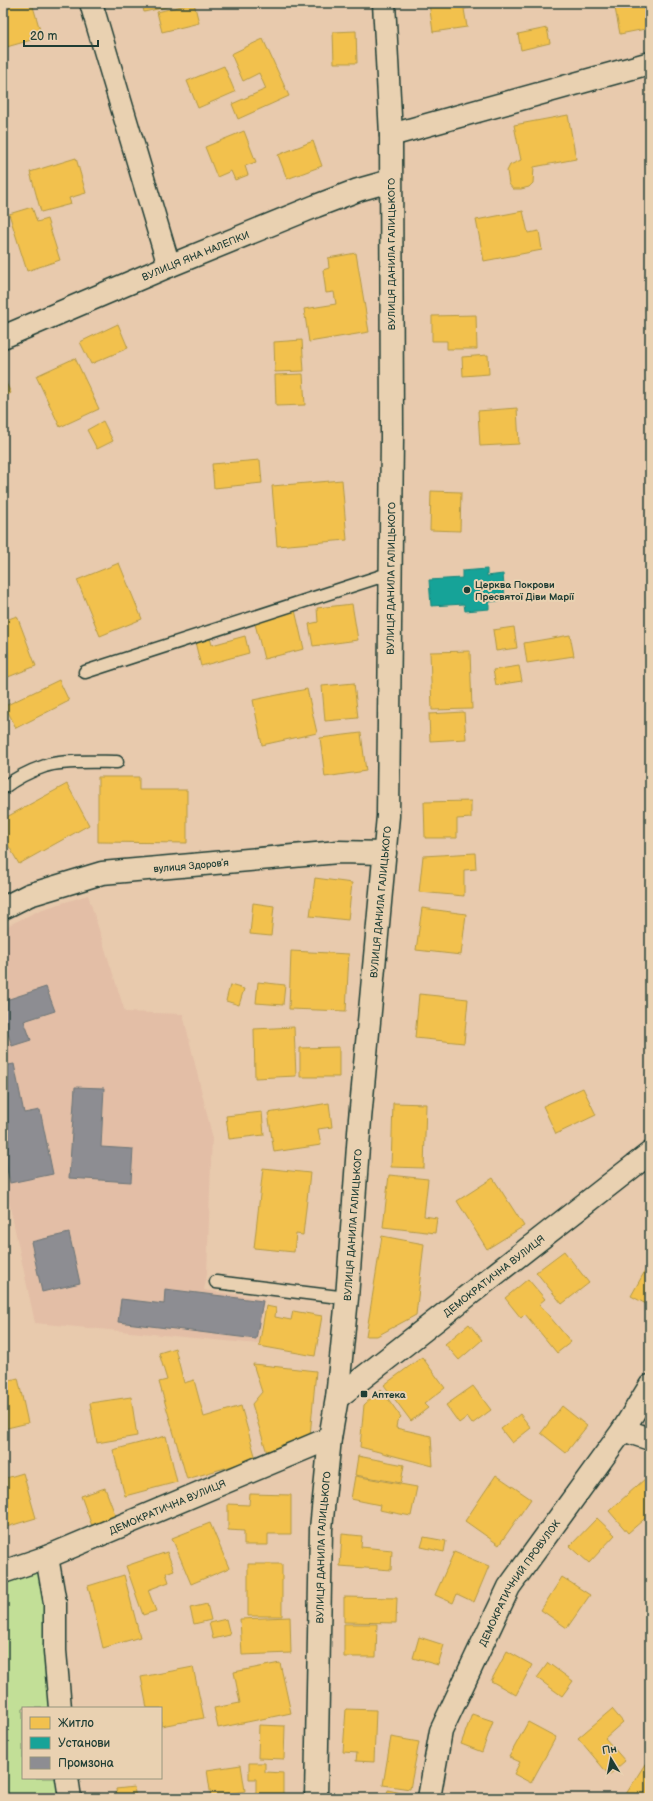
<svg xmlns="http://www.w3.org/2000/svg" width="653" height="1801" viewBox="0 0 653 1801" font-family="'Balsamiq Sans',sans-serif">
  <rect width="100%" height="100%" fill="#e8caad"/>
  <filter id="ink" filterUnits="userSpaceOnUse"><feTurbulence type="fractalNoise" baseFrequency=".025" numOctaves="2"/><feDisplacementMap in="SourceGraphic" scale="8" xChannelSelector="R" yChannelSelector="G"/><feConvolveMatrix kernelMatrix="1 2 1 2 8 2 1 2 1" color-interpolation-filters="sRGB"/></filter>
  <g filter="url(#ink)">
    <path fill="#e3bea6" d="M88,895L125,1012L183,1014L212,1135L207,1274L204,1290L264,1299L258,1344L35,1323L3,1174V928L40,910Z"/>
    <path fill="#c2df97" stroke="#708e66" d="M55,1561L69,1708H23V1778H75L77,1798H3V1581Z"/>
    <path fill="#f2c14e" stroke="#b39946" d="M32,3L42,37L3,48V4Z
      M142,3H184L144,12Z
      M194,3L199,23L162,32L157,12Z
      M429,3H481L482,6L464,9L467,27L433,32Z
      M614,3H650V28L620,34Z
      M547,28L550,43L521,50L518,34Z
      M356,31L357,63H334L333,32Z
      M263,39L289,96L238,119L232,104L266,89L259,73L243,81L231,54Z
      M224,66L235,92L198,108L187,81Z
      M650,91V110L647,92Z
      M568,115L576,159L534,167L533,183L529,187L521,189H513L509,184L507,171L510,165L521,160L514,125Z
      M244,131L256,162L245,166L248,175L235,180L231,171L217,177L205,147Z
      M313,141L322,166L287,179L278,155Z
      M76,158L86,193L69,198L71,204L41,212L30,172Z
      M32,207L37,222L47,219L60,260L27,271L9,214Z
      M523,211L528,233L539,231L542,250L484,261L476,220Z
      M356,253L369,332L309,342L304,309L336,304L334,292L326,293L323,270L329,268L328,258Z
      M476,315L477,349H447V341H432V316Z
      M118,324L128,348L91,364L80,342Z
      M302,340L304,371L275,372L274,342Z
      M488,355L489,374L463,376L462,357Z
      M75,358L99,409L60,427L36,376Z
      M303,374L305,405L276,406L275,375Z
      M3,377L11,393L3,398Z
      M517,408L519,444L480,446L478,411Z
      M103,421L113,441L97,449L87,430Z
      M260,460L262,483L214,488L212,464Z
      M342,480L347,540L277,546L272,486Z
      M431,491L461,492L460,531L430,530Z
      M119,563L142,619L100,636L77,580Z
      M352,604L358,640L313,646L309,624L318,622L317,608Z
      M295,610L304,649L264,659L254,620Z
      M17,616L36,666L3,679V621Z
      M514,627L517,648L496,651L493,630Z
      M209,634L212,645L245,636L249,653L201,666L194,638Z
      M570,635L574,656L527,663L524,643Z
      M470,651L472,709L432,710L430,652Z
      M519,666L522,681L496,685L493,670Z
      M59,680L69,701L16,728L5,706Z
      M354,683L358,718L325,721L322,686Z
      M307,689L317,733L262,745L253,700Z
      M464,712L466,739L430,741L429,714Z
      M361,733L366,771L325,777L320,738Z
      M98,777H139V790H187V843L98,842Z
      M67,784L89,825L19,864L3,836V819Z
      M471,801V818L457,819V838H425L424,802Z
      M475,853L476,869L464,870V896L419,892L423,856Z
      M315,878L352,883L348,920L310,916Z
      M253,903L274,906L271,936L250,934Z
      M422,908L466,914L461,955L416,950Z
      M291,951L349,954L346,1011L289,1009Z
      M258,982L285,985L283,1005L256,1003Z
      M230,985L244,989L239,1005L226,1001Z
      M419,994L468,999L464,1043L415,1038Z
      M294,1027L296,1076L255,1078L254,1029Z
      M339,1047V1077H300V1048Z
      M583,1088L596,1115L556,1134L543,1106Z
      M329,1103L332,1127L318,1129L321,1145L274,1152L268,1113Z
      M393,1103L426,1104L424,1168L391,1167Z
      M262,1112L264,1135L229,1139L226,1116Z
      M263,1168L310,1173L303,1235L296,1234L294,1252L254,1248Z
      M389,1175L428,1179L424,1216L437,1218L435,1233L383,1227Z
      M493,1178L524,1226L487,1249L457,1201Z
      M382,1236L424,1244L416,1315L377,1336H366Z
      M564,1251L589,1283L562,1304L536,1272Z
      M650,1262V1306L631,1296Z
      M528,1279L545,1299L539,1304L571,1342L557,1353L525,1314L521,1318L505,1298Z
      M266,1306L276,1308L275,1317L291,1320L293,1311L322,1316L315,1356L259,1346Z
      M469,1324L482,1340L459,1360L445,1344Z
      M175,1348L184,1383L194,1380L204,1417L241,1406L256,1459L187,1479L159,1382L167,1380L159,1353Z
      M422,1357L445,1388L424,1404L428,1408L411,1421L384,1385Z
      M253,1364L316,1371L310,1436L267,1453L252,1404L262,1392Z
      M18,1378L28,1423L3,1429V1382Z
      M473,1386L491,1410L472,1424L467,1417L459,1423L446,1405Z
      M381,1389L401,1417L397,1421L396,1428L431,1436L433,1466L360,1447L364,1405Z
      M131,1397L137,1436L97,1443L90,1403Z
      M562,1406L587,1426L566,1453L541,1433Z
      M520,1414L531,1428L512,1443L501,1429Z
      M166,1436L177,1482L125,1496L113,1450Z
      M358,1456L404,1465L401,1483L355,1475Z
      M23,1473L36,1518L3,1528V1479Z
      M496,1475L531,1499L499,1545L465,1521Z
      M355,1476L417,1487L411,1516L379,1510L380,1505L351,1499Z
      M646,1478L650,1483V1514L628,1533L609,1511Z
      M105,1488L116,1517L92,1526L81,1496Z
      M250,1494L291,1495V1534H268V1545H244V1531L228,1530V1504L249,1505Z
      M597,1518L615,1535L589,1563L570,1546Z
      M210,1523L229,1568L191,1584L172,1538Z
      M342,1534L362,1536L361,1547L392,1550L391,1570L340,1566Z
      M424,1537L446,1541L444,1552L421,1547Z
      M167,1552L174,1570L166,1573L169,1582L148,1590L156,1611L143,1615L126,1566Z
      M454,1552L489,1566L474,1602L457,1594L453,1603L435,1595Z
      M248,1564H282V1616H248Z
      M124,1575L140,1637L103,1648L88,1586Z
      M562,1577L590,1595L567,1628L541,1610Z
      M344,1597L397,1598L396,1623L344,1622Z
      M207,1604L211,1620L194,1624L190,1608Z
      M290,1617L291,1653L242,1655L240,1619Z
      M226,1619L230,1635L213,1639L209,1623Z
      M344,1624H377L376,1657H344Z
      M419,1637L444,1645L438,1665L413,1658Z
      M507,1651L532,1665L516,1695L491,1681Z
      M280,1663L291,1713L218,1728L214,1708L240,1703L234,1672Z
      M548,1663L573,1681L562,1696L537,1678Z
      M193,1667L204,1718L161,1726V1708H147L141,1677Z
      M346,1709L376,1710L374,1762L356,1761L357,1753L343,1752Z
      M612,1709L623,1722L605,1738L625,1761L609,1775L578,1738Z
      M472,1714L493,1721L482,1752L461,1744Z
      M528,1722L556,1737L531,1783L514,1774L520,1762L509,1757Z
      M259,1725L285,1726L284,1759L258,1758Z
      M391,1737L419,1742L410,1789L383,1785Z
      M249,1763H265V1772L283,1773V1798H256V1779H249Z
      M645,1764L650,1767V1798H634L626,1794Z
      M241,1765L245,1791L211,1797L207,1770Z
      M134,1787L136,1798H117L116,1789Z
      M388,1790L410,1795L409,1798H386Z"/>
    <path fill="#17a398" stroke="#19847a" d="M487,569V576L503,574L505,600L489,602V609L465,611L464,604L431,606L429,580L462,578V571Z"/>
    <path fill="#8d8d92" stroke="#6c7576" d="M46,987L55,1011L24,1021L31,1040L12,1046L3,1018V1001Z
      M14,1064L24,1113L40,1110L53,1174L10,1183L3,1150V1066Z
      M75,1087L104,1088L101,1147L133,1149L131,1182L69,1178Z
      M69,1233L80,1283L42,1292L31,1242Z
      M165,1289L263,1301L256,1339L118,1322L121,1299L164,1304Z"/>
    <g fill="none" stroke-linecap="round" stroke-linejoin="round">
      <defs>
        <path id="service" d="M85,672L391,573
          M3,788C16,778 30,771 45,766C61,760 98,762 117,762
          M216,1282L347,1298"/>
        <g id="minor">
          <path d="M91,3L169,266"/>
          <path d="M391,135L650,63"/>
          <path d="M3,908L29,895L102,873L338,852L385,853"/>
          <path id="s1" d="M337,1398L650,1153"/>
          <path d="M623,1430L650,1439"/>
          <path d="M47,1557L55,1603V1651L60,1708"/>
          <path id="s2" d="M3,1572L47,1557L330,1438"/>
          <path d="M67,1778L70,1798"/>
          <path id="s3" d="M429,1798L441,1731L509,1587L623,1430L650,1386"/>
        </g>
        <g id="tertiary">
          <path id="s4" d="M3,337L169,266L316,206L358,190L390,181"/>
          <path id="s5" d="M316,1798L321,1529L330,1438L337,1398L347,1298L360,1119L388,816L392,436L391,135L384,3"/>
        </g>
      </defs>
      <use href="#service" stroke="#1f3d34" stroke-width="15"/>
      <use href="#minor" stroke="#1f3d34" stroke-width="25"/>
      <use href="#tertiary" stroke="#1f3d34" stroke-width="25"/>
      <use href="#service" stroke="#e9d1b1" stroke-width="12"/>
      <use href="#minor" stroke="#e9d1b1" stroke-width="22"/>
      <use href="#tertiary" stroke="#e9d1b1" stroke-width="22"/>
    </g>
  </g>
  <g fill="#1f3d34" stroke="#e9d1b1" stroke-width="1.5">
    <circle cx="467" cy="590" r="4"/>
    <rect x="360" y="1390" width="8" height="8" rx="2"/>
  </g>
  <g text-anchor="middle" stroke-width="4" stroke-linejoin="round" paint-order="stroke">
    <g font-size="10" fill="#1f3d34" stroke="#e9d1b1">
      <text transform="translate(391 254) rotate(-90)" y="4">ВУЛИЦЯ ДАНИЛА ГАЛИЦЬКОГО</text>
      <text dy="4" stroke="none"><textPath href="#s4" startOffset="209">ВУЛИЦЯ ЯНА НАЛЕПКИ</textPath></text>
      <text dy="4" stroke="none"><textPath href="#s5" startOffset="1223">ВУЛИЦЯ ДАНИЛА ГАЛИЦЬКОГО</textPath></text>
      <text transform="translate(191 865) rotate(-5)" y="4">вулиця Здоровʼя</text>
      <text dy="4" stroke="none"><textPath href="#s5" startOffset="899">ВУЛИЦЯ ДАНИЛА ГАЛИЦЬКОГО</textPath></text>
      <text dy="4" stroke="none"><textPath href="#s5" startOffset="575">ВУЛИЦЯ ДАНИЛА ГАЛИЦЬКОГО</textPath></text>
      <text dy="4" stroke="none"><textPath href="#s1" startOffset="199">ДЕМОКРАТИЧНА ВУЛИЦЯ</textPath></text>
      <text dy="4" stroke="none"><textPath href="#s2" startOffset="177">ДЕМОКРАТИЧНА ВУЛИЦЯ</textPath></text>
      <text dy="4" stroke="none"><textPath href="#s5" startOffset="251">ВУЛИЦЯ ДАНИЛА ГАЛИЦЬКОГО</textPath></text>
      <text dy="4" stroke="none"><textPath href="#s3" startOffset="236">ДЕМОКРАТИЧНИЙ ПРОВУЛОК</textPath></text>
    </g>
    <g font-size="10" font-weight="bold" fill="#1f3d34" stroke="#e9d1b1" text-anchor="start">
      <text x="475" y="588">Церква Покрови<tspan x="475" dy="12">Пресвятої Діви Марії</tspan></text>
      <text x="372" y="1398">Аптека</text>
    </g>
  </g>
  <rect width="653" height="1801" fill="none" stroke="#e9d1b1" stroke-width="16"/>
  <rect x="8" y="8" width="637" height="1785" fill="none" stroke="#1f3d34" stroke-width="1.5" filter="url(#ink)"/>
  <rect x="22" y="1707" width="140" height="72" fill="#e9d1b1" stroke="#98967f"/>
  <rect x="30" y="1717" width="20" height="12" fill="#f2c14e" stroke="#98967f"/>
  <text x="58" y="1727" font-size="12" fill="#1f3d34">Житло</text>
  <rect x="30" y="1737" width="20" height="12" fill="#17a398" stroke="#98967f"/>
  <text x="58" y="1747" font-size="12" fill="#1f3d34">Установи</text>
  <rect x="30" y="1757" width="20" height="12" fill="#8d8d92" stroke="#98967f"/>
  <text x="58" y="1767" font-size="12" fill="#1f3d34">Промзона</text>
  <g transform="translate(611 1759) rotate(350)" stroke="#e9d1b1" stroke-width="3" paint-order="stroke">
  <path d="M0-3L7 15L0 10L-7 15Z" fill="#1f3d34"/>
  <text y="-6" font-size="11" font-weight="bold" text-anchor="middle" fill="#1f3d34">Пн</text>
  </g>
  <path d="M24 40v6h74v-6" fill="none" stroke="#1f3d34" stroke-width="2"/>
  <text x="30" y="40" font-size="12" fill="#1f3d34" stroke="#e9d1b1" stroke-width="3" paint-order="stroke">20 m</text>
</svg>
